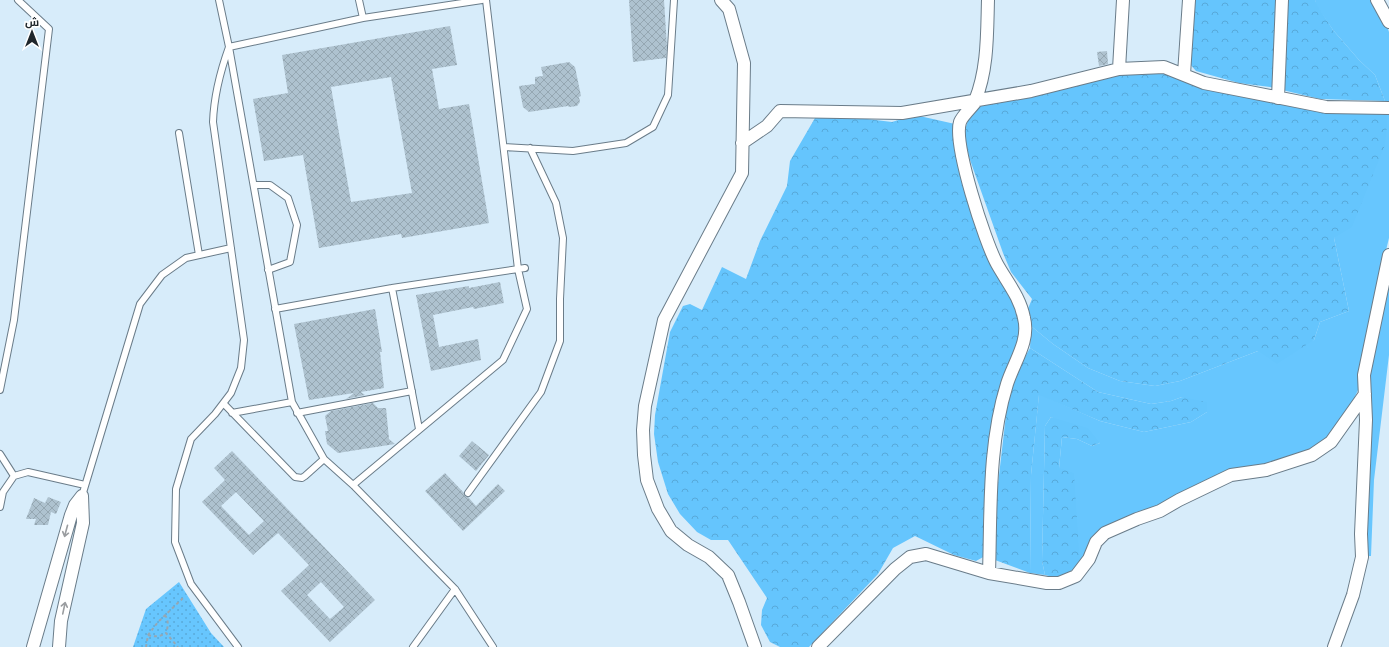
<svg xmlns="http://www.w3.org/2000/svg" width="1389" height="647" viewBox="0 0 1389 647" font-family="Inter,Cairo,sans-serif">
  <defs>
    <pattern id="forest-crowns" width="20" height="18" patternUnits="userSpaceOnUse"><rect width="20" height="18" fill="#65c5fd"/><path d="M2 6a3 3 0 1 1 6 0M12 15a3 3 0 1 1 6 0" fill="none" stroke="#57a9d9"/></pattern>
    <pattern id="park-dots" width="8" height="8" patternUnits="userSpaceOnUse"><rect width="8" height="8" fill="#67c6fe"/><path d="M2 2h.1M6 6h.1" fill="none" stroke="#59aada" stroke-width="1.8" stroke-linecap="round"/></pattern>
    <pattern id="building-cross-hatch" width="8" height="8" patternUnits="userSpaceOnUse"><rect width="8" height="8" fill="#aec2cf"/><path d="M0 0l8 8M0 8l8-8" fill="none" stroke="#95a7b2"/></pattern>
  </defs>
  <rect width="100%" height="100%" fill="#d7ecfa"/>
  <path fill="#67c6fe" d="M1315,0H1374L1385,20L1389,32V102L1385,101L1375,75L1359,60L1333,30L1316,5Z
    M1386,111H1389V238L1380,275L1358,390L1347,414L1329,441L1311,452L1268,467L1113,526L1080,566L1059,468L1062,437L1077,439L1092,446L1100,443L1051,417L1045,426L1042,561L1045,575L1030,573L1031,475L1039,394L1100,421L1144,432L1191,422L1207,412L1182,397L1171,401L1151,404L1098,392L1030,348L1031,326L1053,344L1088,368L1120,381L1155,386L1180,381L1258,351L1314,340L1320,322L1349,311L1334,238Z
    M1389,266V355L1374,480L1371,556H1364L1368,375Z"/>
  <path fill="url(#forest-crowns)" d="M1194,0H1315L1317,5L1333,30L1359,60L1375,75L1385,101L1320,99L1270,87L1239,83L1196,71L1189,63Z
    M1150,71L1180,77L1200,88L1326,111H1386L1387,124L1385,145L1370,182L1352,227L1334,238L1349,311L1320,322L1314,340L1277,364L1258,351L1180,381L1155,386L1120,381L1088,368L1053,344L1031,326L1027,311L1032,299L1011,272L1003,253L969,157L964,133L970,114L981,106L1114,74Z
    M915,115L955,124L961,172L1018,303L1024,328L990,450L983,522L987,555L976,561L954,555L915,536L893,548L878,574L809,647H780L770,642L761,625L762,610L767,598L728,540H711L697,532L680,514L668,494L658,462L654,434L655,415L670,332L683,306L690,304L702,310L722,267L746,279L760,241L787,186L790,161L815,118H859L892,122Z
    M1030,348L1098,392L1151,404L1171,401L1182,397L1207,402V412L1191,422L1144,432L1100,421L1039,395L1031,475L1030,573L995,560L996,501L1008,398L1018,369Z
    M1051,417L1088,428L1100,443L1092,446L1077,439L1062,437L1059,468L1074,473L1080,566L1057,578L1045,575L1042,561L1045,426Z"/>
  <path fill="url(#park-dots)" d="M179,582L211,633L224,647H133L146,609Z"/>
  <path fill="url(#building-cross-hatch)" fill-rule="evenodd" d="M629,0H664L667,47L666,58L633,62Z
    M450,26L457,65L432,69L439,109L469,104L489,223L402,238L401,234L319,248L303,155L264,161L253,99L288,93L282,55ZM391,77L412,193L351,202L331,87Z
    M1107,51L1108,64L1099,66L1097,52Z
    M569,62L575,67L581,96L579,97L580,102L577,106L569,107L568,106L529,112L523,107L519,86L535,84V77L543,76L541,67Z
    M500,282L504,303L474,309L473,307L433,315L439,347L478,339L481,360L431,371L416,295L469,286V288Z
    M375,309L382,352H380L384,388L361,392L365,395L346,399L354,393L309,400L294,324Z
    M373,403L378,408H386L389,439L395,444L338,453L327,444L325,431H328L325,416L331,411Z
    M472,441L489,455L476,471L459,456Z
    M232,451L375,600L330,642L281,591L309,565L278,533L253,555L202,502L225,480L214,468ZM236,492L264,521L249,535L221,506ZM321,582L344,607L330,619L307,595Z
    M445,473L464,493L465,496L468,497L476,506L498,484L505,491L463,531L425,491Z
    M48,497L61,502L56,514L51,512L48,525H34L36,519H26L34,498L45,503Z"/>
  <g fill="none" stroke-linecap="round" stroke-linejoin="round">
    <defs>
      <path id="service" d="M219,0L229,47L292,402L324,459L353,485L455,589L493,647
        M359,0L363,18
        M179,133L199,255
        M504,147L573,151L626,143L653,127L668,95L674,0
        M254,185H270L288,198L297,225L290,262L268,270
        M392,288L419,429
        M275,309L392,288L525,268
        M0,390L14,320L49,29L18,0
        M224,404L295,477L302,478L305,476L324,459
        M232,413L292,402
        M297,413L412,391
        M0,454L14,476
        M353,485L503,360L527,309L518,269L486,0
        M468,493L541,392L560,341V299L563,238L556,203L530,148
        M82,496L140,304L162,275L186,258L231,248
        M0,507L3,492L14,476L28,472L85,485
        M238,647L191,584L175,542L176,489L191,439L215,414L231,393L241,368L244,340L213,122C214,95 220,72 229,47L363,18L482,0
        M413,647L455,589"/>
      <path id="minor" d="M721,0L729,9L744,63L742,173L664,320L645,406L643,430L644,455L647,480L658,509L671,531L688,545L709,557L728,575L739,602L755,647
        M1377,0L1389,22
        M1119,69L1123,0
        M1184,74L1189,0
        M1278,98L1282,0
        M977,100C973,106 962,116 960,122C953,144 985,242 997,264C1007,282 1020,297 1024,318C1030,341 1014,362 1007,384C988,445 991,509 989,573
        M975,101C988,69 987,34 988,0
        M742,143L767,126L780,111L902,113L1031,91L1119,69L1164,67L1204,83L1326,107L1389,108
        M33,647L71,515L75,505L82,496
        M59,647L61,621L83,523L82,496
        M818,647L895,569L910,557L926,554L989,573L1047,583H1059L1076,576L1089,559L1096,542L1105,533L1137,519L1160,511L1179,500L1231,475L1266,470L1312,455L1331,442L1365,394
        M1334,647L1353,595L1362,557L1361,534L1366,420L1364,375L1389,255"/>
    </defs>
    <use href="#service" stroke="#6a7c89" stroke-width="8"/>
    <use href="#minor" stroke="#6a7c89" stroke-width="14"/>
    <path stroke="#97a7b2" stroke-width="2" stroke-dasharray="3 3" stroke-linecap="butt" d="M165,615C169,621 168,627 166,633L178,647
      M148,635C155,637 160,637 166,633
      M146,647L148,635L158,622L183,598"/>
    <use href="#service" stroke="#fff" stroke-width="6"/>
    <use href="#minor" stroke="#fff" stroke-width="12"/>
  </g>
  <defs><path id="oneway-shaft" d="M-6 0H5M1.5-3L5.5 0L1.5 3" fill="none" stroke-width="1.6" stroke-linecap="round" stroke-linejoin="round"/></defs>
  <g stroke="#9a9da0">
    <use href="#oneway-shaft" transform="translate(66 531) rotate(105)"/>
    <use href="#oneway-shaft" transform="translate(64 608) rotate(-78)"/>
  </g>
  <g transform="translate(32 32)" stroke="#ffffff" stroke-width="3" paint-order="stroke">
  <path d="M0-3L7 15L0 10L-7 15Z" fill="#1f262b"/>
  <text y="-6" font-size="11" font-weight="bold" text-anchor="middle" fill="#1f262b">ش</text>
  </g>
</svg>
